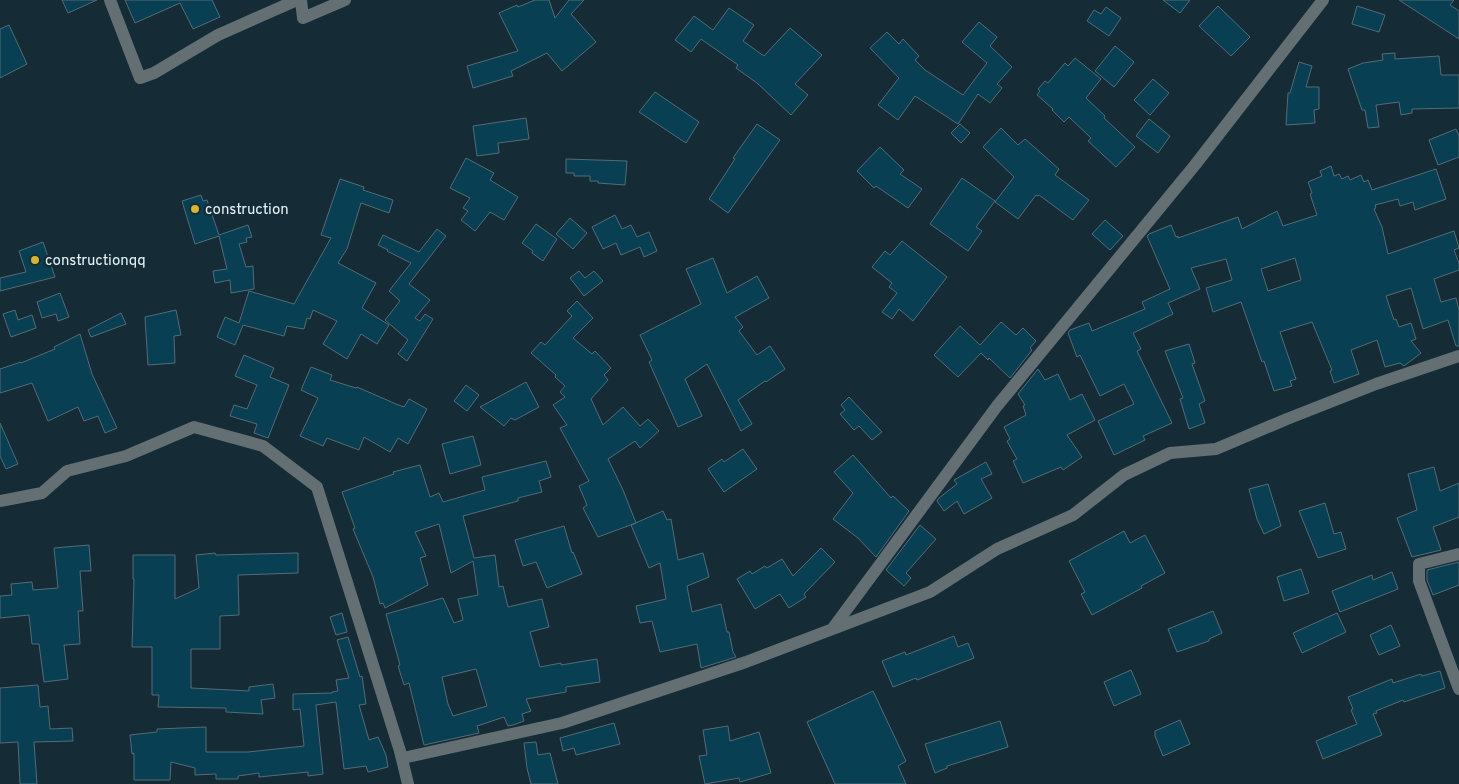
<svg xmlns="http://www.w3.org/2000/svg" width="1459" height="784" viewBox="0 0 1459 784" font-family="Overpass,sans-serif">
  <rect width="100%" height="100%" fill="#152c36"/>
  <path fill="#083f52" stroke="#536c77" fill-rule="evenodd" d="M62,0H97L68,13Z
    M125,0H212L220,17L193,29L180,3L135,23Z
    M535,0H549L555,18L569,0H584L571,14L596,42L562,71L547,53L511,71L513,76L473,88L467,66L518,51L499,13L517,5L518,7Z
    M1163,0H1190L1180,13Z
    M1399,0H1454L1450,5L1459,11V39Z
    M1218,6L1250,37L1231,56L1199,26Z
    M1357,6L1385,15L1379,32L1352,24Z
    M1106,7L1121,18L1109,36L1087,21L1094,10L1101,14Z
    M729,8L754,25L743,41L764,56L790,28L822,55L795,84L808,95L791,115L757,83L736,68L738,65L701,39L691,52L675,40L694,16L713,30Z
    M979,22L997,37L990,46L1012,67L997,84L1002,88L990,103L978,94L958,124L915,96L898,120L878,105L899,78L870,48L887,32L899,44L903,39L919,56L915,60L925,70L963,95L987,63L962,42Z
    M9,25L27,64L0,78V29Z
    M1115,46L1134,62L1114,87L1095,71Z
    M1395,53V59L1439,56L1441,75H1459V108L1412,109V113L1401,115L1399,102L1376,105L1379,127L1368,128L1365,110H1362L1348,69L1363,63L1383,60L1382,54Z
    M1075,58L1101,79L1086,98L1105,116L1104,118L1135,147L1116,167L1088,141L1091,138L1069,117L1064,122L1052,110L1053,109L1037,95L1040,91L1038,89L1045,81L1048,83L1065,63L1068,66Z
    M1299,62L1312,66L1306,87H1319V109L1314,110L1315,123L1286,125L1288,93H1290Z
    M1153,79L1169,93L1150,115L1134,100Z
    M655,92L699,122L686,143L639,112Z
    M526,118L529,139L498,143L499,153L477,156L473,126Z
    M1149,119L1170,136L1158,153L1136,136Z
    M757,124L780,140L728,213L709,199L735,159L733,158Z
    M960,124L970,133L961,143L951,133Z
    M1001,128L1018,145L1025,139L1059,169L1055,175L1089,200L1073,220L1039,195L1038,196L1036,195L1018,219L995,202L1014,177L983,147Z
    M1456,129L1459,136V157L1438,165L1429,140Z
    M880,147L904,170L900,174L922,189L908,208L876,186L874,188L857,171Z
    M466,158L494,173L490,180L518,197L504,220L490,212L475,231L461,220L468,211L463,208L470,198L450,188Z
    M566,159L627,161L625,185L598,183V181H590V176H574V173H566Z
    M1331,166L1334,176L1339,174L1342,179L1348,176L1350,180L1361,175L1364,182L1368,180L1372,190L1436,169L1446,199L1415,210L1413,202L1400,206L1398,199L1375,205L1376,208L1374,209L1382,227L1388,254L1454,231L1459,248L1454,250L1459,263V270L1434,279L1441,302L1456,298L1459,310V346H1456L1448,320L1423,329L1411,288L1386,296L1394,320L1396,319L1399,327L1411,323L1416,339L1411,341L1421,353L1404,366L1400,363L1385,367L1377,340L1351,350L1359,374L1334,383L1330,371L1332,370L1312,322L1280,332L1296,379L1290,381L1292,386L1274,391L1264,361L1262,362L1241,302L1213,312L1206,288L1232,280L1226,259L1191,268L1200,289L1168,303L1173,314L1133,333L1141,349L1137,351L1172,423L1143,436L1145,440L1114,455L1098,421L1134,404L1124,384L1100,396L1080,355L1077,357L1068,333L1070,330L1089,323L1092,331L1145,309L1142,302L1170,289L1147,236L1149,234L1171,225L1176,237L1178,236V238L1238,217L1242,229L1277,211L1283,226L1317,215L1310,194L1312,193L1308,182L1322,176L1320,171ZM1295,258L1301,280L1268,291L1261,269Z
    M962,178L995,201L976,227L982,231L968,251L930,224Z
    M340,179L364,187L363,190L393,200L389,213L361,203L347,249L338,263L376,283L362,308L389,325L377,344L361,334L347,359L323,344L337,321L313,310L310,319L307,318L304,329L287,326L284,336L243,325L235,345L217,337L225,317L239,323L249,291L294,304L331,238L321,235Z
    M201,195L203,201L207,200L219,235L248,225L252,237L246,238L247,242L239,244L246,267L253,266L254,289L231,293L230,280L215,283L213,271L227,269L219,236L195,244L182,201Z
    M615,215L622,229L631,225L637,237L649,232L657,251L644,257L640,247L621,255L616,243L603,249L592,227Z
    M570,218L587,233L573,249L556,234Z
    M1105,220L1123,236L1110,250L1092,234Z
    M536,224L557,239L543,261L532,253L533,251L522,243Z
    M437,229L446,236L409,284L430,300L415,318L420,321L425,314L433,319L407,361L398,354L408,340L385,320L400,301L389,291L411,263L387,251L388,250L378,245L383,235L419,252Z
    M902,241L947,277L913,321L899,309L892,319L882,312L897,293L889,287L892,283L872,267L885,251L890,255Z
    M43,242L55,277L0,291V278L26,272L19,251Z
    M713,258L727,293L757,276L769,298L735,317L743,327L739,331L757,355L770,346L785,369L766,382L765,381L738,400L752,424L741,431L707,364L685,379L702,416L678,427L649,362L652,360L640,335L701,304L686,269Z
    M579,271L585,278L594,271L603,281L584,296L570,278Z
    M60,293L69,317L58,321L56,314L42,318L37,302Z
    M577,301L593,318L573,338L592,354L595,351L611,368L604,375L608,380L591,399L603,425L623,407L640,426L648,419L659,431L640,448L635,441L608,459L623,490L636,523L598,537L583,508L587,505L579,486L589,481L560,428L567,425L553,405L565,397L560,392L565,386L555,377L556,375L531,353L541,342L545,345L572,316L567,311Z
    M15,310L18,320L32,315L36,328L11,337L3,314Z
    M176,310L181,335L174,336L175,363L148,365L145,317Z
    M121,313L126,324L91,337L88,330Z
    M1001,322L1016,335L1023,328L1036,341L1030,348L1032,350L1010,378L989,358L988,360L981,353L958,377L934,355L960,326L980,345Z
    M80,334L92,374L117,428L105,433L98,416L84,421L78,407L48,421L32,383L0,393V369L21,362V363L55,349L54,347Z
    M1189,344L1195,363L1192,364L1205,401L1199,404L1205,423L1189,429L1180,399L1183,398L1165,351Z
    M244,355L274,368L270,377L289,385L268,438L254,433L257,424L230,416L234,405L247,409L257,385L235,376Z
    M311,367L332,375L330,380L356,388L357,387L396,404L404,407L409,399L427,409L408,444L398,438L390,452L364,437L359,450L327,438L323,446L300,436L318,398L301,390Z
    M1038,369L1045,380L1058,374L1070,400L1082,394L1095,420L1067,435L1082,457L1063,470L1061,467L1023,483L1013,461L1017,459L1007,441L1010,439L1004,427L1026,415L1023,406L1025,405L1018,394Z
    M526,382L539,407L515,420L511,418L504,426L480,407Z
    M466,385L479,395L467,411L454,401Z
    M849,397L882,432L872,440L859,426L854,430L840,414L845,410L841,405Z
    M0,423L18,464L6,469L0,456Z
    M473,436L481,465L450,474L442,444Z
    M743,449L757,469L724,492L708,469L722,459L724,462Z
    M853,455L891,498L893,496L909,511L876,557L858,538L833,519L853,493L834,472Z
    M546,461L551,477L539,481L542,492L518,498V501L463,516L474,558L495,555L499,587L503,586L508,607L542,599L549,627L530,632L540,667L561,663V665L597,659L600,682L566,687V692L526,699L531,711L522,714L524,721L513,725L508,726L504,717L477,726L479,733L424,745L409,683L404,685L398,666L400,665L386,614L443,598L454,623L463,620L458,599L478,595L473,561L451,573L439,524L415,532L426,556L420,558L428,585L385,608L383,603L380,604L373,577L353,529L355,528L342,492L394,474L393,472L420,465L430,497L439,493L443,502L485,490L482,477ZM476,669L487,706L453,716L448,704L442,677Z
    M986,462L992,474L981,479L992,498L964,514L957,501L944,511L937,501L939,498L957,484L954,480Z
    M1434,467L1440,491L1459,483V517L1433,527L1441,550L1412,557L1397,518L1417,510L1408,474Z
    M1268,484L1281,526L1264,534L1257,519L1249,489Z
    M1325,503L1334,534L1341,532L1346,549L1318,558L1299,511Z
    M663,511L667,520L671,519L678,560L703,553L709,577L687,586L692,612L721,604L727,632H729L733,652L736,657L701,668L697,644L660,652L652,621L640,623L636,606L666,599L660,563L649,568L631,525Z
    M920,525L936,539L906,573L911,578L904,586L886,570Z
    M564,526L572,553L573,552L582,574L547,588L536,562L523,566L515,540Z
    M1124,531L1130,543L1145,535L1165,573L1141,586L1142,588L1092,615L1081,594L1085,592L1069,561Z
    M89,545L91,571H80L83,611H78L80,644L64,645L68,679L44,682L39,644H32L29,615L0,618V596L12,595L11,584L32,582L33,590L58,588L54,548Z
    M821,548L835,562L804,594L806,597L789,608L780,594L755,609L737,579L750,571L752,574L765,566L767,568L782,559L793,576Z
    M215,553L216,555L298,553V573L238,575L239,615L220,616V649H191V688L249,691V687L273,684L275,698L261,700L263,714L226,712V708L158,707L159,695H152V647H132L134,579H133V555H175V599L199,588L196,555Z
    M1459,562V585L1433,595L1427,580V570Z
    M1301,569L1309,593L1284,601L1277,577Z
    M1392,572L1398,589L1340,612L1332,591L1372,575L1373,580Z
    M1213,611L1222,633L1209,639V641L1177,652L1168,629Z
    M342,613L347,632L336,635L330,617Z
    M1337,613L1346,632L1302,653L1293,633Z
    M1391,625L1400,646L1379,655L1370,635Z
    M954,636L958,647L968,643L974,658L917,680L916,678L893,687L882,661L905,652L906,655Z
    M348,637L360,677L362,676L366,704L359,705L369,740L378,737L386,755L388,767L368,772L366,766L344,769L336,702L316,705L323,774L308,776V772L259,777V773L238,776V779H216V774L195,775V768L171,762L170,780H134V753L132,754L130,735L157,732V729L206,727V752H248L304,746L300,709L293,710V694L332,693V692L338,691L336,680L349,678L337,640Z
    M1131,670L1141,694L1114,706L1104,682Z
    M1440,671L1445,688L1404,702L1403,700L1376,711L1377,713L1373,714L1382,735L1323,759L1316,741L1357,724L1351,710L1353,709L1348,697L1392,679L1393,683L1421,674L1422,676Z
    M38,685L40,707L48,706L50,729L72,728L73,741L34,742L37,784H20L18,742L0,743V688Z
    M873,691L906,761L898,766L906,784H835L807,722Z
    M1180,720L1190,744L1163,756L1155,736V731Z
    M1000,721L1008,747L947,766V768L935,773L925,744Z
    M614,723L620,744L576,755L574,748L563,751L560,738Z
    M728,726L730,741L759,732L771,773L740,782L739,778L705,784L699,756L707,755L703,730Z
    M536,742L538,755L550,753L558,784H531L527,768L524,743Z"/>
  <g fill="none" stroke-linecap="round" stroke-linejoin="round">
    <path stroke="#646f74" stroke-width="12" d="M110,0L140,78L154,73L218,35L297,0
      M301,0L303,18L345,0
      M0,501L42,493L67,471L126,456L194,427L263,446L317,487L400,751L408,784
      M1459,554L1419,564V581L1459,689
      M833,628L997,406L1195,165L1323,0
      M403,758L562,723L746,662L930,592L997,549L1073,515L1124,475L1170,453L1216,449L1287,419L1376,384L1459,356"/>
  </g>
  <g fill="#d7b434" stroke="#152c36" stroke-width="2">
    <circle cx="195" cy="209" r="5"/>
    <circle cx="35" cy="260" r="5"/>
  </g>
  <g text-anchor="middle" stroke-width="5" stroke-linejoin="round" paint-order="stroke">
    <g font-size="15" fill="#e5f3fa" stroke="#152c36" text-anchor="start">
      <text x="205" y="214">construction</text>
      <text x="45" y="265">constructionqq</text>
    </g>
  </g>
</svg>
